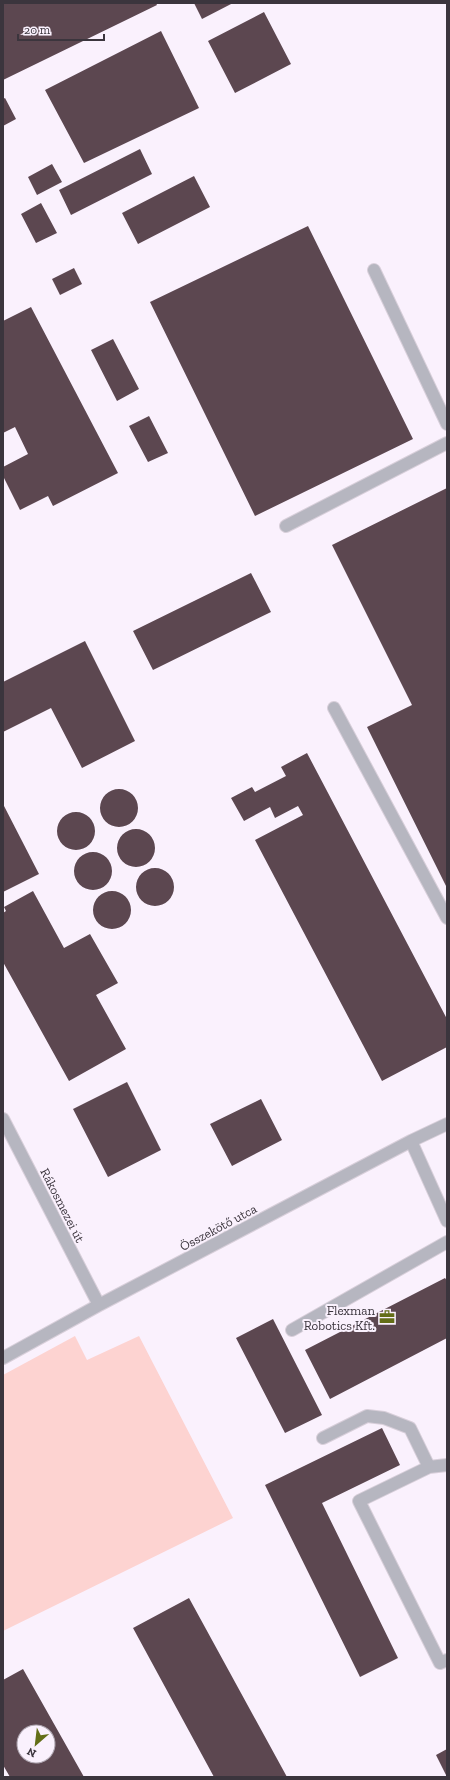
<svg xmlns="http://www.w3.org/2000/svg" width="450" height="1780" viewBox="0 0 450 1780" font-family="'Zilla Slab',serif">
  <rect width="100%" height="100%" fill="#faf1fd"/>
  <path fill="#fdd3d1" d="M75,1336L87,1360L139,1336L233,1518L3,1631V1375Z"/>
  <path fill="#5c4750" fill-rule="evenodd" d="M3,3H156L157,5L3,80Z
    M194,3H233L202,19Z
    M264,12L291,64L235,93L208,41Z
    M161,31L199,108L84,163L45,90Z
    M5,98L16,119L3,126V99Z
    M140,149L152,174L71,215L59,190Z
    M52,164L62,182L37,195L28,177Z
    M194,176L210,207L138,244L122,213Z
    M41,203L57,233L36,243L21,214Z
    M308,226L413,439L255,516L150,302Z
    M74,268L82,284L60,295L52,279Z
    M31,307L118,473L53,506L48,496L20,510L3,476V467L28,454L15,427L3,433V321Z
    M113,339L139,389L117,401L91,350Z
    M149,416L168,453L148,462L129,426Z
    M447,488V888L367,727L412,705L332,545Z
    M251,573L271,612L153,670L133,631Z
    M85,641L135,741L82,768L51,708L3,732V682Z
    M307,753L447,1019V1047L382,1081L255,840L303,815L298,806L275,818L270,807L244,821L231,798L252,787L255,792L286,776L281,767Z
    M100 808a19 19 0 1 1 38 0a19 19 0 1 1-38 0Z
    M3,804L39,874L3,892Z
    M57 831a19 19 0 1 1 38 0a19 19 0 1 1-38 0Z
    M117 848a19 19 0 1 1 38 0a19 19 0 1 1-38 0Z
    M74 871a19 19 0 1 1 38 0a19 19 0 1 1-38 0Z
    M136 887a19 19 0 1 1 38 0a19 19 0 1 1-38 0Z
    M93 910a19 19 0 1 1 38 0a19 19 0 1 1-38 0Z
    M33,891L64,948L90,934L118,983L96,995L126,1049L69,1081L3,962V913L6,911L4,907Z
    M127,1082L161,1150L108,1177L73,1109Z
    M261,1099L282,1140L232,1166L210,1124Z
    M445,1278L447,1281V1338L330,1399L305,1350Z
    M273,1319L322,1415L285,1433L236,1338Z
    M382,1428L400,1465L322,1503L398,1658L360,1677L265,1485Z
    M189,1598L287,1777H214L133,1628Z
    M23,1669L84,1777H10L3,1765V1680ZM24,1732H48V1756H24Z
    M447,1749V1777L436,1755Z"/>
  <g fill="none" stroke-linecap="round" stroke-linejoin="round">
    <defs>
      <path id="minor" d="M374,270L447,424
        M286,526L447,443
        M334,708L447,918
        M3,1119L99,1305
        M411,1141L447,1221
        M292,1330L447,1242
        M3,1358L99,1305L411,1141L447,1124
        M323,1438L367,1416L384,1418L410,1428L429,1467L447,1465
        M429,1467L359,1501L440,1663L447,1660"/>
    </defs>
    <use href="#minor" stroke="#d8cfda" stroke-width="14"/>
    <use href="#minor" stroke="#b6b6c0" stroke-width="12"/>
  </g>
  <defs>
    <symbol id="office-bare" viewBox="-9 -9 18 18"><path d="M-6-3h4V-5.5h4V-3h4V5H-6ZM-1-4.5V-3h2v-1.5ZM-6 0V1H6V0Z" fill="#636e17" stroke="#faf1fd" stroke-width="2.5" paint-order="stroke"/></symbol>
  </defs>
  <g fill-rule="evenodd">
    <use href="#office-bare" x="376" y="1306" width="22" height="22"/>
  </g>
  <g text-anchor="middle" stroke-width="4" stroke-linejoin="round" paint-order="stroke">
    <g font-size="13" fill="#3b353d" stroke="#faf1fd">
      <text transform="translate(63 1205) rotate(63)" y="5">Rákosmezei út</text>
      <text transform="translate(218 1227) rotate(-28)" y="5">Összekötő utca</text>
    </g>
    <g font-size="13" fill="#3b353d" stroke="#faf1fd" text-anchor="end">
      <text x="375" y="1315">Flexman<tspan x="375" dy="15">Robotics Kft.</tspan></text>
    </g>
  </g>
  <rect width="450" height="1780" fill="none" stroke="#3b353d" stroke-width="8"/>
  <g transform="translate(36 1744) rotate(208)"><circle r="19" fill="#faf1fd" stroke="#aea6b0"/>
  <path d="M0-3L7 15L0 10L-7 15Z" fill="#636e17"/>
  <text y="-6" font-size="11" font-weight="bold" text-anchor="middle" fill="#3b353d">N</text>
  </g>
  <path d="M18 34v6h86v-6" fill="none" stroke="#3b353d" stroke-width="2"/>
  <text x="24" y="34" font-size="12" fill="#3b353d" stroke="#faf1fd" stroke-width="3" paint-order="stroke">20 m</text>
</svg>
